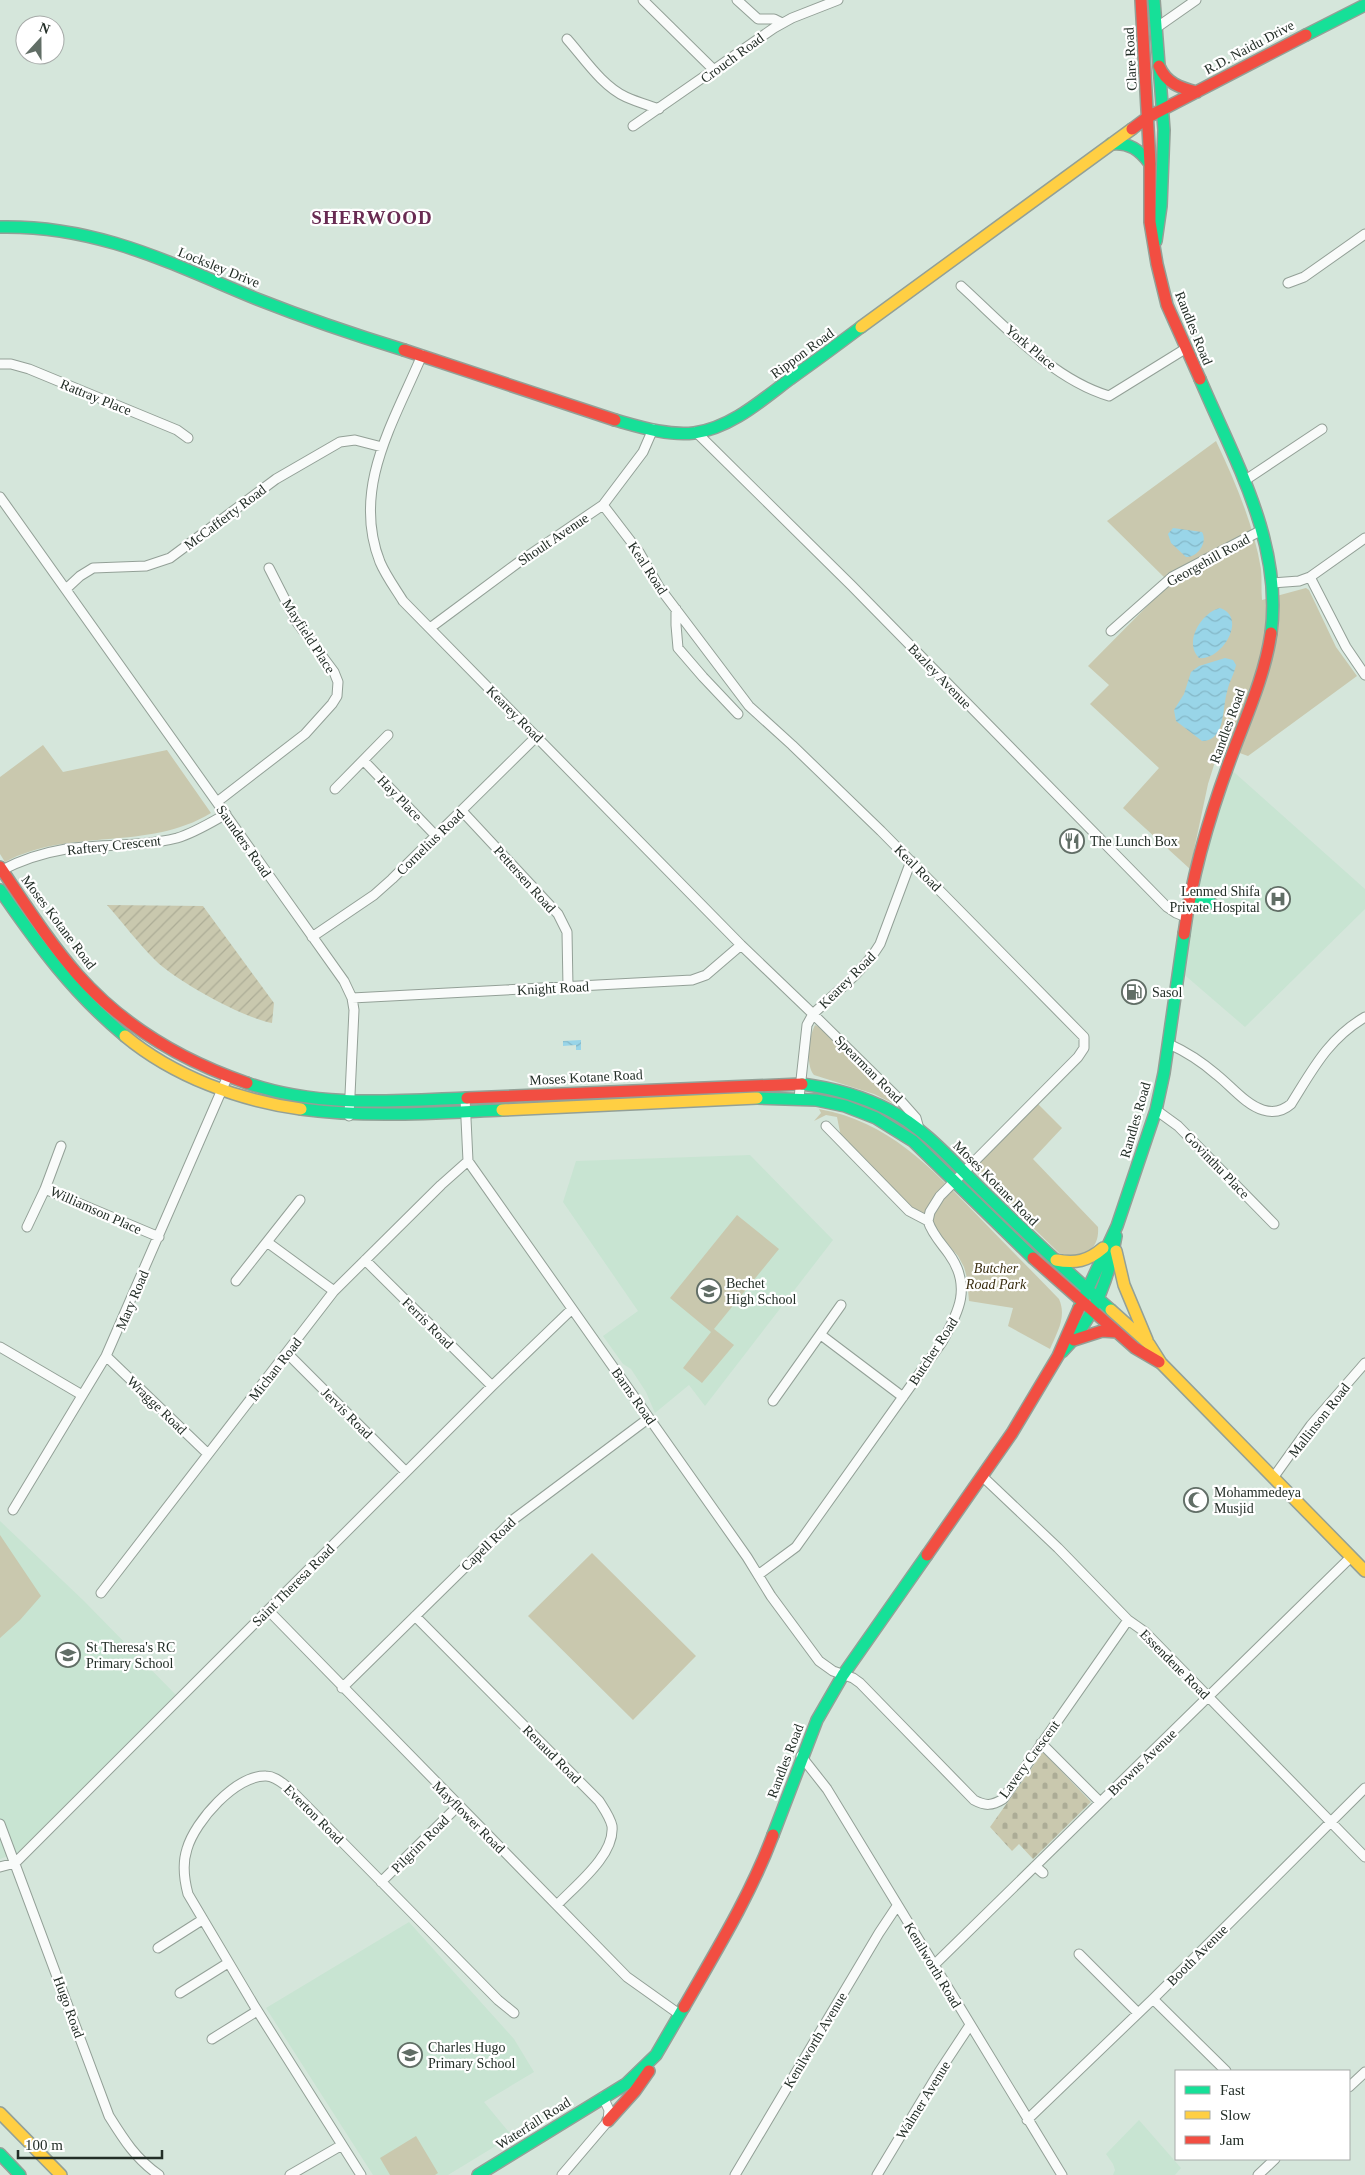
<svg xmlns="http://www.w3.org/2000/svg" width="1365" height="2175" viewBox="0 0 1365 2175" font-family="Georgia,serif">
  <defs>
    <pattern id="cemetery-stones" width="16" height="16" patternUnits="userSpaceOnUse" patternTransform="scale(1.25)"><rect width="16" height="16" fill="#c9c8ae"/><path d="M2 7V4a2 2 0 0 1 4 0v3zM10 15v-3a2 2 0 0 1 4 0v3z" fill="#acac96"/></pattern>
    <pattern id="garden-furrows" width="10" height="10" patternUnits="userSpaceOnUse" patternTransform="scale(1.25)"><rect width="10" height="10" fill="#c9c8ae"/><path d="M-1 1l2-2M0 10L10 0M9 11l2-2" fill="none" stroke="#acac96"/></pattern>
    <pattern id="water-waves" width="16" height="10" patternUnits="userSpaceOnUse" patternTransform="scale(1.25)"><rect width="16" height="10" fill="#99d5e8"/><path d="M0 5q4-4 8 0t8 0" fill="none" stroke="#84b7c7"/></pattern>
  </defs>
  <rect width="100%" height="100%" fill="#d5e6db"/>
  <path fill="#c8e4d2" d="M1226,765L1365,889V909L1245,1027L1180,971L1196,868Z
    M750,1155L833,1240L705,1406L689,1385L655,1413L646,1392L631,1369L623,1364L603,1336L638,1311L563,1202L576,1161Z
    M0,1521L84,1601L176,1695L19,1852L0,1859Z
    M409,1922L514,2039L534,2072L484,2102L512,2136L448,2175H373L266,2008Z
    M1139,2120L1181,2168L1175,2175H1113L1115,2170L1113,2164L1106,2154Z"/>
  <path fill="url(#cemetery-stones)" d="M1043,1752L1091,1802L1033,1859L1019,1844L1012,1851L990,1827Z"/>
  <path fill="#c9c8ae" d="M1216,441C1235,481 1254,526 1261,569C1262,579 1261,590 1262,600L1306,588L1309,590L1336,647L1357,676L1248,756L1220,746L1208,784L1190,869L1123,808L1159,768L1090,704L1109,685L1088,666L1170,583L1107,521Z
    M43,745L63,772L167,750L211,813C147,852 71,827 5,862L0,854V777Z
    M815,1025L823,1029L906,1110L874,1094L814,1075C805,1065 809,1036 815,1025Z
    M1038,1104L1062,1128L1033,1159L1098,1227C1100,1252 1080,1260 1059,1253L977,1173L975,1165Z
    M819,1109C888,1121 930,1167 977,1215C1004,1243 1032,1271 1059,1299C1067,1317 1057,1332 1050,1349L1008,1326L1013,1308L969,1301L967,1278L964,1267L958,1256L921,1213L909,1206L841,1137L837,1117L826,1115L814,1121L821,1113Z
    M737,1215L779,1249L714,1329L734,1345L702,1383L683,1368L711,1332L670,1298Z
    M0,1535L41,1596L20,1620L0,1638Z
    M592,1553L696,1656L633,1720L528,1616Z
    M416,2136L438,2173L435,2175H390L380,2158Z"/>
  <path fill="url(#garden-furrows)" d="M107,905L203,906L274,1003L272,1023C243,1018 176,981 155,960C138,943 123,923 107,905Z"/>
  <path fill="url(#water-waves)" d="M1173,528L1202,532C1208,542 1198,557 1186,557L1171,543L1168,534Z
    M1220,608C1248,617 1222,661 1199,658C1183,642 1202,612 1220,608Z
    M1225,658L1233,660L1236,665C1234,675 1229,682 1227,692C1222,708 1226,741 1202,741L1176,721L1174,710L1184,694L1191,672L1199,666Z
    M581,1040V1050H576V1045L563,1046V1041Z"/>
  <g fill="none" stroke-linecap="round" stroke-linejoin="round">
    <defs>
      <path id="street" d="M643,0L715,71
        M737,0L758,19H774L782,23
        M1156,28L1196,0
        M567,39C584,58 602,86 626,97C637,102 648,105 659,109
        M633,126L774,28L792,18L838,0
        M1288,283L1304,277L1365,234
        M961,286C1004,325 1052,379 1109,396L1185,349
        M422,355C394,422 351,488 380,562C386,576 395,588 403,601L741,945L813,1014L807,1025L799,1098
        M0,364H11L29,369L177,430L188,438
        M696,432L852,586L1167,907L1176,913L1186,917
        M1244,481L1322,429
        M0,497L344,981L352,998L354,1010L349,1116
        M603,505L639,552L659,587L749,706L792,745L881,831L1084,1037V1048L1078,1057L940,1196L930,1212L928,1221
        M1310,577L1346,647L1365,675
        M1272,583L1299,581L1310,577L1365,538
        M66,589L80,576L93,568L146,566L170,558L276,479L340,442L355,440L382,447
        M676,609V625L678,648L703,677L738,714
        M430,628L519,562L603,505L643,452L653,429
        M1111,631L1172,577L1262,530
        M364,761L436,836
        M335,789L388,735
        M217,802L305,734L332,704L337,696L338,682L334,672L296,621L269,568
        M462,811L558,914L567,932L568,987
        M911,861L880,944C863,972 836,992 813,1014L900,1100L916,1118L919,1129
        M0,871C21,860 42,853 66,849C102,844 141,847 177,838C194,833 210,823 226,814
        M312,937L374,895L392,879L537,736
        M352,998L692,980L706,975L741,945
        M1169,1044C1187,1052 1202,1062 1217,1075C1231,1086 1246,1105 1263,1110C1273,1113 1283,1111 1291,1104C1313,1069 1328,1039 1365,1017
        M465,1098L468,1161L747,1557L771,1596L819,1661L833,1671L853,1678L860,1683L974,1800C985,1806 992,1806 1003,1799L1128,1620
        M1156,1110L1178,1126L1274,1224
        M61,1146L45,1189L159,1237
        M27,1227L45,1189
        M267,1242L334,1291
        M365,1260L492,1386
        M236,1281L300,1200
        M821,1335L903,1397
        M0,1347L82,1395
        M288,1354L406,1472
        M106,1356L208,1454
        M773,1401L841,1305
        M982,1476L1058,1548L1128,1620L1145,1632L1365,1857
        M1273,1478L1311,1425L1365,1363
        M13,1510L106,1356L227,1078
        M758,1575L796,1547L942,1342C959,1312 972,1286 949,1254C941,1243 932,1234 928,1221L909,1211L826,1126
        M101,1593L334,1291L441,1185L468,1161
        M268,1610L627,1977L679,2014
        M415,1616L599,1801C604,1809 610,1817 612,1826C615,1855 576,1885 557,1905
        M342,1688L514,1519L649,1418
        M1041,1743L1100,1802
        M801,1756L827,1789L1062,2175
        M0,1824L109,2116C124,2140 136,2159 159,2175
        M1035,1866L1043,1873
        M0,1867L15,1863L492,1386L572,1309
        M381,1882L458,1806
        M158,1948L202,1920
        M1079,1954L1138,2013
        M933,1966L1351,1557
        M180,1993L228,1963
        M1153,1999L1226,2071
        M212,2039L257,2011
        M1349,2087L1365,2072
        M1027,2120L1153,1999L1365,1788
        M290,2175L342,2145
        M361,2175L255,2007L188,1894C184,1879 182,1864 187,1849C195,1821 236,1775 266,1776C275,1776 282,1783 289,1788L498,2000L514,2013
        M562,2175L608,2121L609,2110L603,2097
        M735,2175L879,1933L897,1906
        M877,2175L939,2072L970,2025
        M1258,2175L1275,2159"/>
      <path id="fast" d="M1154,0L1164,130L1161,206L1156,241
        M1306,35L1365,5
        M1111,144C1129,142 1140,150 1150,164
        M0,227C97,225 170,263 257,299C305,318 355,335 404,350
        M1200,379C1234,459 1283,543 1271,633
        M615,420C640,427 668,436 694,433C731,428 762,400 790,379C814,362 837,345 861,327
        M0,890C38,945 73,993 125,1036
        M1189,903L1198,900L1211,903
        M247,1083C318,1108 393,1101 467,1098
        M802,1084C832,1088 862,1096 889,1110C926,1129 954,1163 983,1191C1025,1232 1067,1272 1111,1310
        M757,1098L816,1100L845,1106L876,1118L913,1141L1033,1258
        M301,1109C368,1118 434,1113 502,1110
        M1079,1308L1117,1226L1156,1110L1164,1073L1184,934
        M1062,1352C1093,1320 1109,1280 1116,1236
        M773,1835L817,1720L843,1675L927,1555
        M0,2154L20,2175
        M478,2175L626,2084L656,2055L684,2007"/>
      <path id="slow" d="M861,327L1132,129
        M125,1036C173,1076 240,1101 301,1109
        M502,1110L757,1098
        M1116,1251L1124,1285L1147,1340
        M1056,1260C1075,1264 1088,1261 1103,1248
        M1111,1310L1149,1344L1161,1363L1365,1571
        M0,2113L61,2175"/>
      <path id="jam" d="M1141,0L1150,164V222L1157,264L1167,305L1200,379
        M1159,66C1166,83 1180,88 1197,92
        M1132,129L1148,117L1306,35
        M404,350L615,420
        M0,867C25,904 49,942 78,975C124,1027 183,1061 247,1083
        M1184,934C1192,874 1209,817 1230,760C1245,719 1265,676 1271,633
        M467,1098L802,1084
        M1033,1258L1135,1348L1159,1362
        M1074,1340L1102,1331L1117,1332
        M927,1555L1012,1433L1058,1356L1079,1308
        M684,2007C716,1951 750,1896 773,1835
        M608,2121L635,2091L649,2071"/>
    </defs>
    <use href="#street" stroke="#93a097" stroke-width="11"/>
    <use href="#fast" stroke="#93a097" stroke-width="14"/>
    <use href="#slow" stroke="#93a097" stroke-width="14"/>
    <use href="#jam" stroke="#93a097" stroke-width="14"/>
    <use href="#street" stroke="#f9fbfa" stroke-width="9"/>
    <use href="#fast" stroke="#16e098" stroke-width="11"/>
    <use href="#slow" stroke="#ffcf43" stroke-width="11"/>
    <use href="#jam" stroke="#f24e42" stroke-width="11"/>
  </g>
  <defs>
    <symbol id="restaurant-ring" viewBox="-11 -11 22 22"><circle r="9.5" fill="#fff" stroke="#616e66" stroke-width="1.5"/><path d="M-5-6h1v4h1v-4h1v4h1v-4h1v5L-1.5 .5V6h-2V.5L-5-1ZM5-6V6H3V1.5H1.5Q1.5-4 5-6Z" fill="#616e66"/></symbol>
    <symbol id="hospital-ring" viewBox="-11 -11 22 22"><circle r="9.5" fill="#fff" stroke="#616e66" stroke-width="1.5"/><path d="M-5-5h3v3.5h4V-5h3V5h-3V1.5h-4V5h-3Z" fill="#616e66"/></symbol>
    <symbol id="fuel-ring" viewBox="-11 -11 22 22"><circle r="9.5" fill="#fff" stroke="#616e66" stroke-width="1.5"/><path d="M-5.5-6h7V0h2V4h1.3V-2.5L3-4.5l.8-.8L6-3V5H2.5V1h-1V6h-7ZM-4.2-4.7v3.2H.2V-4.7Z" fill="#616e66"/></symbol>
    <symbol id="school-ring" viewBox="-11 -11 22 22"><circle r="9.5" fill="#fff" stroke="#616e66" stroke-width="1.5"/><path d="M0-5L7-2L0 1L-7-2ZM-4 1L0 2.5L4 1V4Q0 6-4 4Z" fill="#616e66"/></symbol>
    <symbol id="mosque-ring" viewBox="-11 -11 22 22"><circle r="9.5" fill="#fff" stroke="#616e66" stroke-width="1.5"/><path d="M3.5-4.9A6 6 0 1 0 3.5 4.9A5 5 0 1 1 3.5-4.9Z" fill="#616e66"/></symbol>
  </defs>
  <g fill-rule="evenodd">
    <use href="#restaurant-ring" x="1058" y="827" width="28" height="28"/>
    <use href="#hospital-ring" x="1264" y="885" width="28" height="28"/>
    <use href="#fuel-ring" x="1120" y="978" width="28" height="28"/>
    <use href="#school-ring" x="695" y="1277" width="28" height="28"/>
    <use href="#mosque-ring" x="1182" y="1486" width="28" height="28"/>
    <use href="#school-ring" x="54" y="1641" width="28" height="28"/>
    <use href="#school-ring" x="396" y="2041" width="28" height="28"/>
  </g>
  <g text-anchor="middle" stroke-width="4.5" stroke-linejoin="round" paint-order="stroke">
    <g font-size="14" fill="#232e27" stroke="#fff">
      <text transform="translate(1249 47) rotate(-28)" y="5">R.D. Naidu Drive</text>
      <text transform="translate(732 58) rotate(-36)" y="5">Crouch Road</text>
      <text transform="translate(1130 59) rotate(-93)" y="5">Clare Road</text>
      <text transform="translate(219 267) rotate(22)" y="5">Locksley Drive</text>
      <text transform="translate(1194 328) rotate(68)" y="5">Randles Road</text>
      <text transform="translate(1031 347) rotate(40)" y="5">York Place</text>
      <text transform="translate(802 353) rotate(-36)" y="5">Rippon Road</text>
      <text transform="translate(96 397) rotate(22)" y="5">Rattray Place</text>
      <text transform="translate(225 517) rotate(-37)" y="5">McCafferty Road</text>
      <text transform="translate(553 539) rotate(-34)" y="5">Shoult Avenue</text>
      <text transform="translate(1208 560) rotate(-29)" y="5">Georgehill Road</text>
      <text transform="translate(648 568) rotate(57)" y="5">Keal Road</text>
      <text transform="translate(309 636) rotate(57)" y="5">Mayfield Place</text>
      <text transform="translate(940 676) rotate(46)" y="5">Bazley Avenue</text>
      <text transform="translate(515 714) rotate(45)" y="5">Kearey Road</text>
      <text transform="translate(1227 726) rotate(-70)" y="5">Randles Road</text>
      <text transform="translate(400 798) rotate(46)" y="5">Hay Place</text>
      <text transform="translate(244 841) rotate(55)" y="5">Saunders Road</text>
      <text transform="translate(430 842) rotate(-44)" y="5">Cornelius Road</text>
      <text transform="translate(114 845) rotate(-6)" y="5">Raftery Crescent</text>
      <text transform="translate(918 868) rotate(45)" y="5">Keal Road</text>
      <text transform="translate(525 879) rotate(48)" y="5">Pettersen Road</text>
      <text transform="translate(59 922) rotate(53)" y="5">Moses Kotane Road</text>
      <text transform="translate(847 980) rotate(-45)" y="5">Kearey Road</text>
      <text transform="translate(553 988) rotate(-3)" y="5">Knight Road</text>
      <text transform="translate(869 1069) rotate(45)" y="5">Spearman Road</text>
      <text transform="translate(586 1077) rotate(-3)" y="5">Moses Kotane Road</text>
      <text transform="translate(1135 1120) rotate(-74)" y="5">Randles Road</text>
      <text transform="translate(1217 1165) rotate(46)" y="5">Govinthu Place</text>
      <text transform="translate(996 1183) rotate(45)" y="5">Moses Kotane Road</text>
      <text transform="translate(96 1210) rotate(24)" y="5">Williamson Place</text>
      <text transform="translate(132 1300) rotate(-67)" y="5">Mary Road</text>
      <text transform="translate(428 1323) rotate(45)" y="5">Ferris Road</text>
      <text transform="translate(933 1351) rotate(-57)" y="5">Butcher Road</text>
      <text transform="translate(275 1369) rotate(-52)" y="5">Michan Road</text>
      <text transform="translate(634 1396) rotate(55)" y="5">Barns Road</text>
      <text transform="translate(157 1405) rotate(44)" y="5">Wragge Road</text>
      <text transform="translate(347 1413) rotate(45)" y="5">Jervis Road</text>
      <text transform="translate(1319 1420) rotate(-52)" y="5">Mallinson Road</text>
      <text transform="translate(488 1544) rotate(-44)" y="5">Capell Road</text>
      <text transform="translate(293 1585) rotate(-45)" y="5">Saint Theresa Road</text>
      <text transform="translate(1175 1664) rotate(45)" y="5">Essendene Road</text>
      <text transform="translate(552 1754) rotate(45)" y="5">Renaud Road</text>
      <text transform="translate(1029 1759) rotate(-54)" y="5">Lavery Crescent</text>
      <text transform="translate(785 1761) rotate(-69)" y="5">Randles Road</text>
      <text transform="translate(1142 1762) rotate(-44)" y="5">Browns Avenue</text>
      <text transform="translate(314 1814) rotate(45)" y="5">Everton Road</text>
      <text transform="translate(469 1817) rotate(45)" y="5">Mayflower Road</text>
      <text transform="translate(420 1844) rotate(-45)" y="5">Pilgrim Road</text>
      <text transform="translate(1197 1955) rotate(-45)" y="5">Booth Avenue</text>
      <text transform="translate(933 1965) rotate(59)" y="5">Kenilworth Road</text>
      <text transform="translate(69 2007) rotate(70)" y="5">Hugo Road</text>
      <text transform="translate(815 2040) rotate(-59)" y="5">Kenilworth Avenue</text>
      <text transform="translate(923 2100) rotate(-58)" y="5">Walmer Avenue</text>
      <text transform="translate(533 2123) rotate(-32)" y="5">Waterfall Road</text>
    </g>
    <g font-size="14" fill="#232e27" stroke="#fff" text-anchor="start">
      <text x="1090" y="846">The Lunch Box</text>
      <text x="1260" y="896" text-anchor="end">Lenmed Shifa<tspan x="1260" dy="16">Private Hospital</tspan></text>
      <text x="1152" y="997">Sasol</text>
      <text x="726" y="1288">Bechet<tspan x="726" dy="16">High School</tspan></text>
      <text x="1214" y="1497">Mohammedeya<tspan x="1214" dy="16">Musjid</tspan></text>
      <text x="86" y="1652">St Theresa's RC<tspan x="86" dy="16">Primary School</tspan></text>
      <text x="428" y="2052">Charles Hugo<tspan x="428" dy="16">Primary School</tspan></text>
    </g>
    <g font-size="14" font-style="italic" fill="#3b2f11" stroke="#fff">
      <text x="996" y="1273">Butcher<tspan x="996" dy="16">Road Park</tspan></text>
    </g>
    <g font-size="19" font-weight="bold" letter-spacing="1" fill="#682b52" stroke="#fff">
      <text x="372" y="224">SHERWOOD</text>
    </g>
  </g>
  <rect x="1175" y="2070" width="175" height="90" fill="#ffffff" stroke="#a7aba9"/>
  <rect x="1185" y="2086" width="25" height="8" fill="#16e098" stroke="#a7aba9"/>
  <text x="1220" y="2095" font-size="15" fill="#232e27">Fast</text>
  <rect x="1185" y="2111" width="25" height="8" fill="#ffcf43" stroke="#a7aba9"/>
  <text x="1220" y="2120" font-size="15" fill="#232e27">Slow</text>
  <rect x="1185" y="2136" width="25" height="8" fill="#f24e42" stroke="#a7aba9"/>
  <text x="1220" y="2145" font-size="15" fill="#232e27">Jam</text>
  <g transform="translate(40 40) rotate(21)"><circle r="24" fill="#ffffff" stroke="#a7aba9"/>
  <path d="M0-4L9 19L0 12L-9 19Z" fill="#616e66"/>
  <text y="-8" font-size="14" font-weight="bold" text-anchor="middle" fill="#232e27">N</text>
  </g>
  <path d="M18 2150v8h144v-8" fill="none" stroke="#232e27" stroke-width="2.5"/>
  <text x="25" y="2150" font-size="15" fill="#232e27" stroke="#ffffff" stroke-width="4" paint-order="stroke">100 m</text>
</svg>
